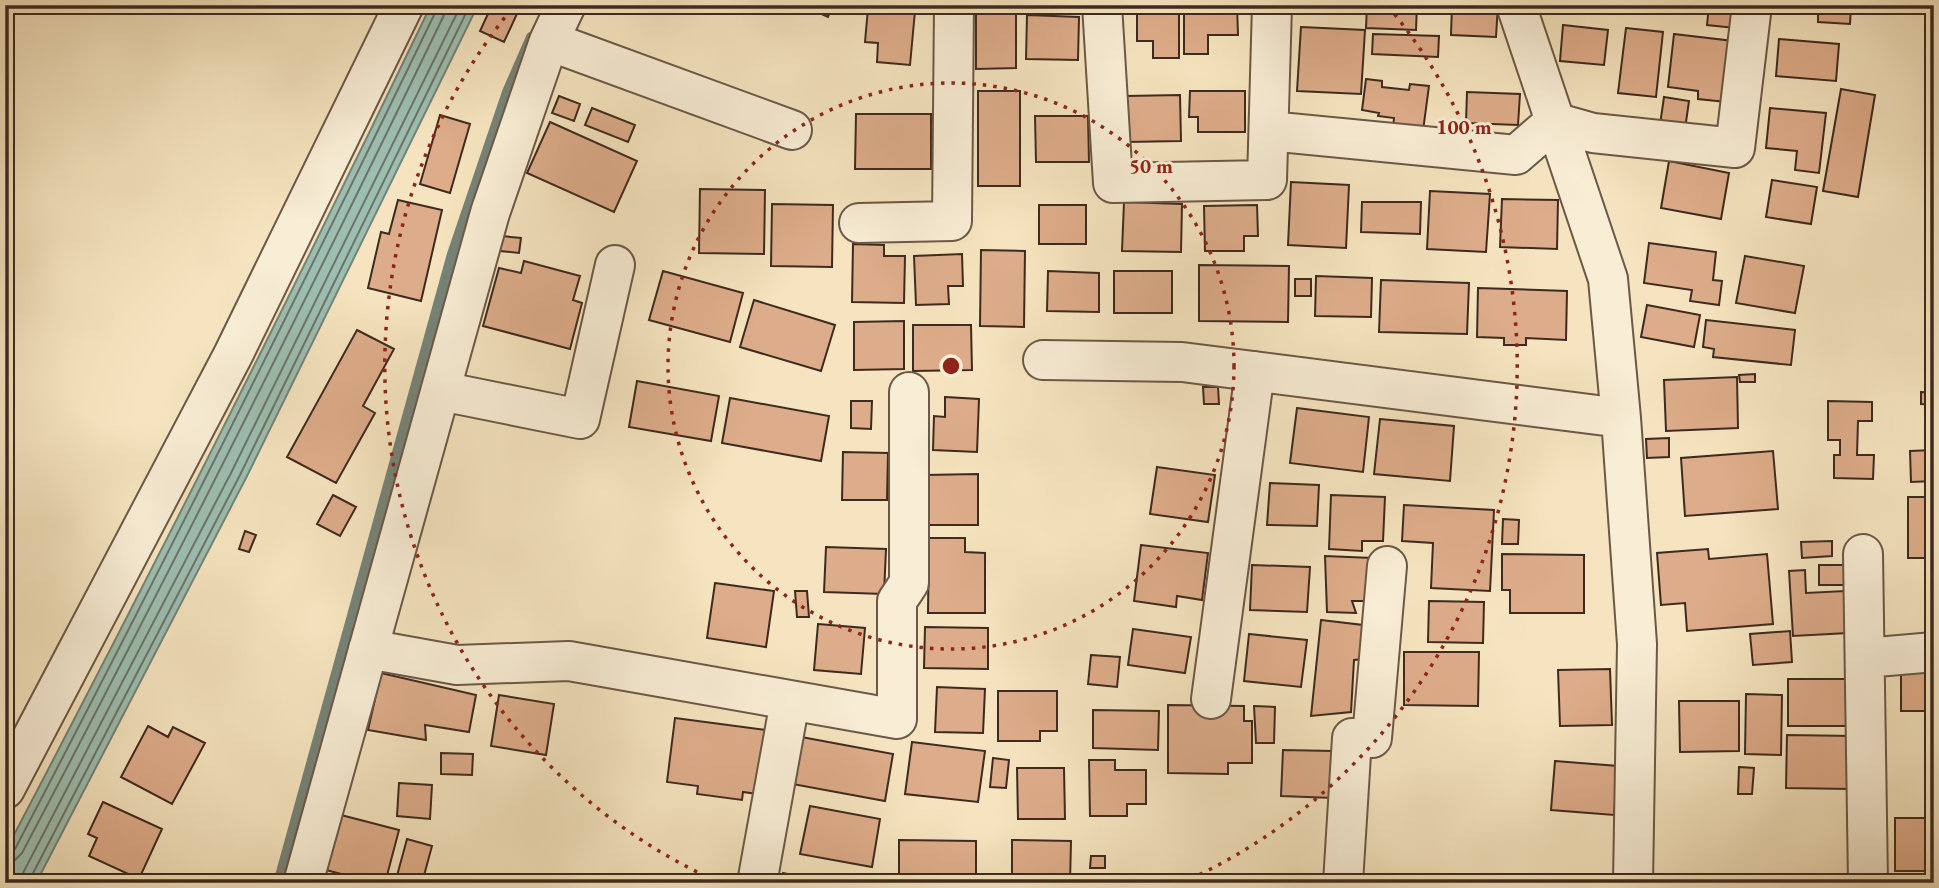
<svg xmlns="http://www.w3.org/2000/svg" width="1939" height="888" viewBox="0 0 1939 888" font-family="'EB Garamond',serif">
  <rect width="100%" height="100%" fill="#f5e4bf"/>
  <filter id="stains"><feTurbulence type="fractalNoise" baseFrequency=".00286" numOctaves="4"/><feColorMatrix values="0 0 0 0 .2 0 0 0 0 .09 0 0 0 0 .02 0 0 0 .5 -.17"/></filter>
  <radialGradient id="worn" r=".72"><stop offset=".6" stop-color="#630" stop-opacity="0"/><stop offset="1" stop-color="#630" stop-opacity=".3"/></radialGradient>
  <path fill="#9cbfb2" stroke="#768377" stroke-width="2" d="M431,5H478L246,478L36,883H5V852C152,572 294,290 431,5Z"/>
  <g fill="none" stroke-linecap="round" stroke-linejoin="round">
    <path stroke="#6d7468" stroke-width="2" d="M5,853L11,852L15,849C160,572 300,292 436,11L437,5
      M5,862L15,860L22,853C168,577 308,297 444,15L446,5
      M22,883L23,873L232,471L461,5
      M30,883L31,877L240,475L470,5"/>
    <path stroke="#768377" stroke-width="10" d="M278,883L452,254L507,92L531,37"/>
  </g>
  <path fill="#ddac8a" stroke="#3e2a1f" stroke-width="2" d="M492,5H521L504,42L480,31Z
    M801,5H833L828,17Z
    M1237,5L1238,35H1208V54H1184V6Z
    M1367,5H1417L1416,30L1366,28Z
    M1452,5H1498L1496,37L1451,35Z
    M1709,5H1738L1735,28L1707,25Z
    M1818,5H1851L1850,24L1818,22Z
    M868,8L915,11L910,65L877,62L878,43L865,42Z
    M1137,10H1179V58H1153V41H1137Z
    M976,13H1016V68L976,69Z
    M1027,15L1079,17L1078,60L1026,59Z
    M1563,25L1608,30L1604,65L1560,61Z
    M1301,27L1365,30L1361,94L1297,91Z
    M1626,28L1663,32L1656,97L1618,93Z
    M1373,34L1439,36L1438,57L1372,54Z
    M1674,34L1733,41L1726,102L1698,99V91L1668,87Z
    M1779,39L1839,44L1836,81L1776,76Z
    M1366,79L1382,81V87L1409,90L1410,84L1429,86L1423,131L1393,127L1394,118L1378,116L1379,113L1362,110Z
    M1841,89L1875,95L1858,197L1823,191Z
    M978,91H1020V186H978Z
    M1190,91H1245V132H1198V117H1189Z
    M1467,92L1520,94L1518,125L1466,123Z
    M1180,95L1181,141L1127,142L1126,96Z
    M559,96L580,104L574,121L552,113Z
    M1664,97L1689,101L1685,129L1660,125Z
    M592,108L635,125L628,142L585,125Z
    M1770,108L1826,113L1819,173L1795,170L1797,151L1766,148Z
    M856,114H931V169H855Z
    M440,115L470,124L450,193L420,184Z
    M1035,116H1088L1089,162H1036Z
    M550,122L637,161L614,212L527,173Z
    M1669,161L1729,173L1721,219L1661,208Z
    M1772,180L1817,187L1811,224L1766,217Z
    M1291,182L1349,185L1346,248L1288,245Z
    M700,189L765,190L764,254L699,253Z
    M1430,191L1490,194L1486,252L1427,249Z
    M1502,199L1558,200L1557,249L1500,247Z
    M398,200L442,210L421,301L368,288L381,232L389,234Z
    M1124,202L1182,204L1181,252L1122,251Z
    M1362,202H1421L1420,234L1361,232Z
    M772,204L833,205L832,267L771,266Z
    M1039,205H1086V244H1039Z
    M1257,205L1258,236H1244V251H1205L1204,206Z
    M502,236L521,238L519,253L500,251Z
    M1649,243L1716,252L1713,280L1722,281L1719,305L1690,301L1692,290L1644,283Z
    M853,244L884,245V256H905L904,303L852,302Z
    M981,250L1025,251L1024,327L980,326Z
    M962,254L963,286H948L949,304L916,305L914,256Z
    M1745,256L1804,266L1795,313L1736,303Z
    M524,261L580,276L573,300L582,303L570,349L483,326L499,268L521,273Z
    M1199,265L1289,266L1288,322L1199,321Z
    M663,271L743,293L730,342L649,320Z
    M1048,271L1099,273V312L1047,311Z
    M1114,271H1172V313H1114Z
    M1316,276L1372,278L1371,317L1315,316Z
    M1295,279H1311V296H1295Z
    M1381,280L1469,283L1467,334L1379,332Z
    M1478,288L1567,291L1566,340L1526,338V345H1504V338L1477,337Z
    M754,300L835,325L821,371L740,347Z
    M1647,305L1700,315L1694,347L1641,337Z
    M1934,318V365L1928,364Z
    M1706,320L1795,330L1791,365L1713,357L1714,349L1703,347Z
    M904,321V369L854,370V322Z
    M913,325H971L972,370L913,371Z
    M357,330L394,349L363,406L375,413L336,483L287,457Z
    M1755,374V382H1740L1739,375Z
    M1737,377L1738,428L1666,431L1664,380Z
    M637,381L719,396L711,441L629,427Z
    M1203,387H1218L1219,404H1204Z
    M1921,392L1934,393V405L1921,404Z
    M945,397L979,399L977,452L933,450L934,416L945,417Z
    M730,398L829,416L821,461L722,443Z
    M851,401H872L871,429L851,428Z
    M1828,401L1872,402V421H1858L1857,455H1874L1873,479L1834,478V455H1840V440H1828Z
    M1297,408L1369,417L1363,472L1290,463Z
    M1380,419L1454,426L1450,481L1374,474Z
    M1669,438V457L1647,458L1646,439Z
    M1934,450V481L1911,482L1910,451Z
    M1773,451L1778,509L1685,516L1681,458Z
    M843,452L888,453L887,500H842Z
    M1157,467L1215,475L1208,522L1150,514Z
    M978,474V525H925V475Z
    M1270,483L1319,485L1317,526L1267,525Z
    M1929,490H1934V558H1908V497H1929Z
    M333,495L356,507L340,536L317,524Z
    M1331,495L1385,497L1383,541H1362V551L1329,549Z
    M1404,505L1494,510L1490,591L1431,588L1433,543L1402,541Z
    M1503,519L1519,520L1518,544H1502Z
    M245,531L256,535L249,552L239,549Z
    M929,538H965V552L985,553V613H928Z
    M1832,541V556L1802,558L1801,542Z
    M1141,545L1208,553L1202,600L1177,596L1176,607L1134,601Z
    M826,547L886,549L884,594L824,592Z
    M1708,549L1709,559L1767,554L1773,624L1687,631L1685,603L1661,605L1657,553Z
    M1502,554L1584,555V613H1510V590H1502Z
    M1325,556L1372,558V601H1352L1356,613L1327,612Z
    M1252,565L1310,567L1307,612L1250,610Z
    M1819,565H1845V585H1819Z
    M1805,570L1806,593L1845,591L1848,633L1793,636L1789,571Z
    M715,583L774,591L766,647L707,638Z
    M795,591H807L809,617H797Z
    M1429,601L1484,602L1483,643L1428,642Z
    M1321,620L1363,625L1364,659L1354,660L1351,712L1311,716Z
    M818,624L865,628L861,674L814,670Z
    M925,627L988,628V669L924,668Z
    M1133,629L1191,637L1185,673L1128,665Z
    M1790,631L1792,662L1753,665L1750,634Z
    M1249,634L1307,640L1301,687L1244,681Z
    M1404,652H1479L1478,706L1404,705Z
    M1091,655L1120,657L1117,687L1088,684Z
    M1901,658H1934V711H1901Z
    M1610,669L1612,725L1560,726L1558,670Z
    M381,673L476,695L469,732L425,725L426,740L368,730Z
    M1788,679H1855V726H1788Z
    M937,687L985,689L983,733L935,732Z
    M998,691H1057V731H1040V741H998Z
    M1746,694L1782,695L1781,755L1745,754Z
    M499,695L554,704L546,755L491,746Z
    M1679,701H1739V751L1680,752Z
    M1168,705L1244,706V721H1252V763H1228V774L1168,773Z
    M1254,706L1275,707L1274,743H1256Z
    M1093,710L1159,711L1158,750L1093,748Z
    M675,718L781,732L772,796L743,792L742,800L697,794L698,786L667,782Z
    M148,726L168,737L173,727L205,743L172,804L121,777Z
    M1787,735L1853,736L1852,789L1786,788Z
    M796,736L893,754L885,801L787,783Z
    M912,742L985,751L978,802L905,794Z
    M1283,750L1334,751L1333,798L1281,796Z
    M441,753L473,754L472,775L441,774Z
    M993,758L1009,760L1006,788L990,787Z
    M1089,760H1115V770H1146V804H1127V816H1090Z
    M1555,761L1618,766L1614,815L1551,810Z
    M1739,767L1754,768L1752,794H1738Z
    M1017,768H1064L1065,819H1018Z
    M399,783L432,785L430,819L397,816Z
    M103,802L162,829L139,879L89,856L97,838L88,834Z
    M810,806L880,819L872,867L800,854Z
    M341,815L399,830L385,883H375L326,870Z
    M1895,818H1934V871H1895Z
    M407,839L432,846L422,883H395Z
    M899,840L976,841V883H899Z
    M1012,840L1071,841L1070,883H1012Z
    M1091,856H1105V868H1090Z
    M783,873L830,883H781Z"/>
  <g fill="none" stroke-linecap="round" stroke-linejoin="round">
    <defs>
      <path id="minor" d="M1102,5L1113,183L1267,180L1272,5
        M1516,5L1608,279L1621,418L1637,644L1633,883
        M549,41L792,130
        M1269,131L1516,155L1554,122L1593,133L1735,148L1752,5
        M859,223L952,221L954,5
        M1043,360L1182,362L1621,418
        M441,391L580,419L615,265
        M1863,554L1868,883
        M368,649L457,665L569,661L897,719V601L909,583V392
        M1865,658L1934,652
        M1211,699L1255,371
        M5,789L233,355L404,5
        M303,883L490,213L549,41L566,5
        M757,883L790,701
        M1343,883L1352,738H1372L1387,566"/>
    </defs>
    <use href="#minor" stroke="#6c5847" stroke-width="42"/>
    <use href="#minor" stroke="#f8edd5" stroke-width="38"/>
  </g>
  <g fill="none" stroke="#8f2418" stroke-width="3.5" stroke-dasharray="3.5 7">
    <circle cx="951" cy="366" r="283"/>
    <path d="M716 881A566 566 0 0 1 514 6M1388 6A566 566 0 0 1 1186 881"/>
  </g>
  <circle cx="951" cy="366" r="10" fill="#8f2418" stroke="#f8edd5" stroke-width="3.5"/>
  <g font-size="21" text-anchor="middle" font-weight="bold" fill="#8f2418" stroke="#f8edd5" stroke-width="6" stroke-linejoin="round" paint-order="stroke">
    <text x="1464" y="134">100 m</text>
    <text x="1151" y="173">50 m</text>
  </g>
  <rect width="1939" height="888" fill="none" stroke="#f5e4bf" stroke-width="28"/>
  <rect x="7" y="7" width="1925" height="874" fill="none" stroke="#3e2a1f" stroke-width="3.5"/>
  <rect x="14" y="14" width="1911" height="860" fill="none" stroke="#3e2a1f" stroke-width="2"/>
  <rect width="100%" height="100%" filter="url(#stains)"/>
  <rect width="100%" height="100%" fill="url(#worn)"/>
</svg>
